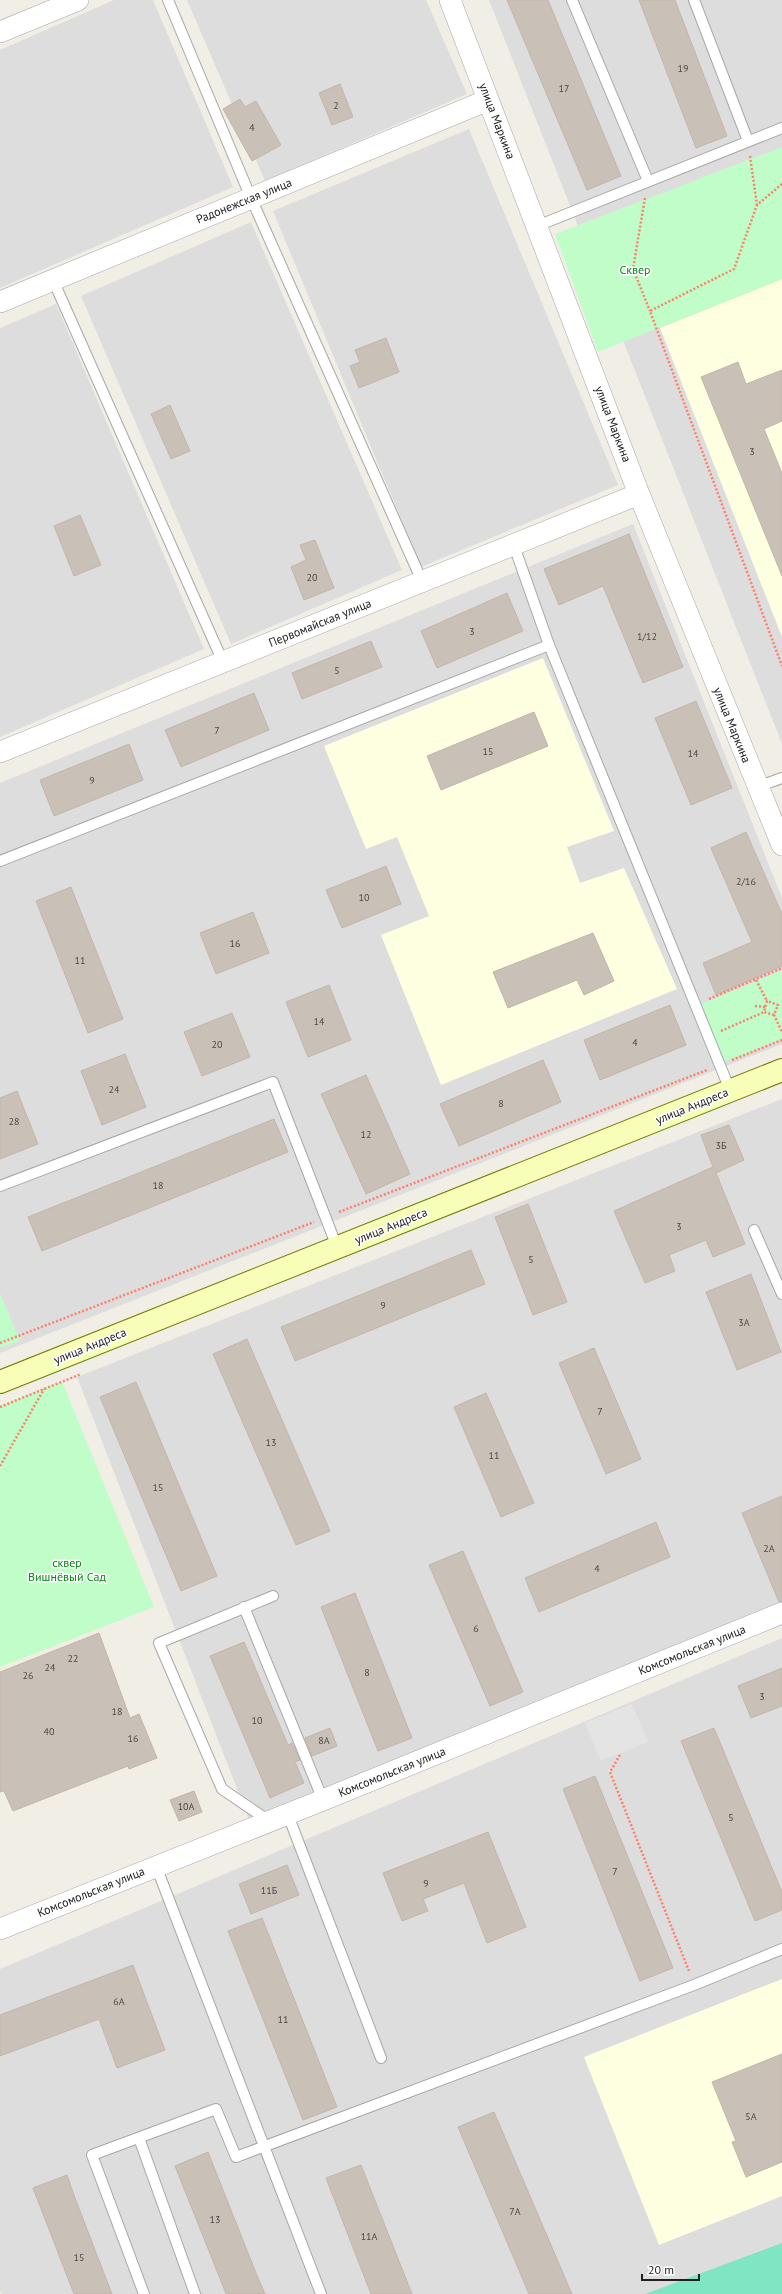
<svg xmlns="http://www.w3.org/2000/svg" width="782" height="2294" viewBox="0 0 782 2294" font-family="'PT Sans',sans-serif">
  <rect width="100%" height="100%" fill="#f1eee6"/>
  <path fill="#dedddd" d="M114,0H153L233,187L0,288V50Z
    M187,0H426L467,94L265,181Z
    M489,0H782V744Z
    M469,129L618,485L421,567L273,211Z
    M251,222L402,570L231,644L81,296Z
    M56,304L204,649L0,737V328Z
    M633,524L782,898V1044L0,1353V783Z
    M782,1099V1604L250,1822L77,1377Z
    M782,1638V2294H2L0,2291V1969Z"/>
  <path fill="#feffe1" d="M782,279V637L660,328Z
    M543,658L614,831L567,847L580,883L624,868L677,989L441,1085L381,935L429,916L397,837L366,849L324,746Z
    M782,1979V2196L659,2245L584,2057Z"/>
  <path fill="#c1fdc8" d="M782,147V279L598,352L555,234Z
    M782,970V1039L724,1062L699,1005Z
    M0,1293L20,1341L0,1348Z
    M62,1381L154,1607L0,1667V1406Z"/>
  <path fill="#7fe5c2" d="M782,2243V2294H645Z"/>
  <path fill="#e4e4e4" d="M632,1704L648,1742L601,1761L585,1723Z"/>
  <path fill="#c9c0b8" stroke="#c4b5a7" d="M507,0H548L621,176L587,190Z
    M639,0H675L727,136L696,148Z
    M340,84L353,117L332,125L319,93Z
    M240,99L245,107L256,101L281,145L252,161L223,109Z
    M386,338L399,372L359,388L350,366L360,362L355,350Z
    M738,362L746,384L782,370V421L764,429L782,473V576L701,377Z
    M170,405L190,451L171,459L151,414Z
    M80,515L101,565L74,576L54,526Z
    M629,534L683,667L643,683L603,586L559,605L544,569Z
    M315,540L334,588L304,600L291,567L306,560L300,545Z
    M507,593L523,631L437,668L421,631Z
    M371,641L382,667L302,699L292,673Z
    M254,693L269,730L181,767L165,730Z
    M696,701L732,788L691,805L655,718Z
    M534,712L548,746L441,790L427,756Z
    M129,744L143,780L54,816L40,780Z
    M746,832L782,914V966L716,995L703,963L752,942L711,848Z
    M386,866L401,904L342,928L326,890Z
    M71,887L123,1019L88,1033L36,901Z
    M253,912L269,953L216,974L200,933Z
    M593,933L614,981L584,995L577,980L508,1008L493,972Z
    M329,985L351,1040L308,1057L286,1002Z
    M670,1005L686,1045L600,1080L584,1040Z
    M232,1013L250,1057L202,1076L184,1032Z
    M125,1054L146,1107L102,1125L81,1071Z
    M543,1060L561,1102L459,1146L440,1104Z
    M366,1075L410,1174L366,1194L321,1094Z
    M17,1091L38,1144L0,1159V1098Z
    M274,1119L288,1152L42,1251L28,1217Z
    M729,1125L744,1160L716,1173L745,1244L713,1257L706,1240L669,1255L675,1271L645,1283L614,1211L713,1167L701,1135Z
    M528,1204L567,1302L533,1315L495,1217Z
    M471,1250L485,1284L295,1361L281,1327Z
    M751,1274L781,1352L737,1370L706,1292Z
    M247,1339L330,1531L296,1545L213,1354Z
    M594,1348L641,1459L606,1474L559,1363Z
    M136,1382L217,1576L181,1591L100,1397Z
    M486,1393L534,1503L501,1517L454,1407Z
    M782,1496V1601L779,1602L742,1513Z
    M656,1522L670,1557L539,1612L525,1578Z
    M463,1551L523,1692L490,1706L429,1565Z
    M355,1593L412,1738L378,1751L321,1607Z
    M99,1633L130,1718L139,1714L157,1758L129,1769L128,1766L13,1811L4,1791L0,1792V1672Z
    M244,1642L288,1745L292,1743L300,1760L295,1762L304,1783L270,1798L210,1656Z
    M782,1668V1706L751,1718L738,1686Z
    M330,1728L337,1746L312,1756L305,1738Z
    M714,1728L782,1892V1910L755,1921L681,1741Z
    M595,1776L673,1968L640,1981L563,1789Z
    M194,1791L202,1812L179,1821L170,1800Z
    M488,1832L526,1927L487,1943L464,1883L423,1899L428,1911L402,1921L383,1873Z
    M287,1865L299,1895L251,1914L239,1884Z
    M262,1918L337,2107L303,2120L228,1931Z
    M133,1965L165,2050L117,2068L99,2019L0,2056V2015Z
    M782,2054V2162L746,2177L732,2142L736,2141L712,2082Z
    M494,2112L572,2294H529L458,2127Z
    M208,2152L256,2273L265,2294H226L223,2286L175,2166Z
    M361,2165L412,2294H371L326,2178Z
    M67,2175L75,2198L112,2294H74L33,2188Z"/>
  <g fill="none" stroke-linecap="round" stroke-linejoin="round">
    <defs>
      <path id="lane" d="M168,0L251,198L422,581
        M572,0L648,181
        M694,0L748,141
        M537,226L782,128
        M53,280L223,662
        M513,543L549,645L730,1090
        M757,787L782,778
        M0,861L549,645
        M0,1186L273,1082L337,1247
        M754,1230L782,1294
        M244,1607L323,1800
        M288,1815L381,2058
        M269,1821L222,1789L159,1643L273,1596
        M156,1866L321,2294
        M139,2138L195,2294
        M144,2294L92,2155L216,2109L236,2157L694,1985L782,1949"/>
      <path id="street" d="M450,0L639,494L782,845
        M0,32L78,0
        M0,302L488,100
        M0,752L639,494
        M0,1929L323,1800L782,1613"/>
      <path id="secondary" d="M0,1382L782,1070"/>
    </defs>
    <use href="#lane" stroke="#a7a7a7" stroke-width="12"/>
    <use href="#street" stroke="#a7a7a7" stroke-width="22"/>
    <use href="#secondary" stroke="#6a7e00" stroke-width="24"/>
    <path stroke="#ff7f69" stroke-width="2.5" stroke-dasharray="2 2" stroke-linecap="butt" d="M750,156L757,205
      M782,184L757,205L734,269L650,311L782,666
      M645,198L633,269L650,311
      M756,980L767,1001
      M709,999L782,968
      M755,1006L766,1007
      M774,1015L764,1012L767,1001L778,1005L774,1015L782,1032
      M721,1031L764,1012
      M732,1060L782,1040
      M339,1212L707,1070
      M0,1343L314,1222
      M0,1407L81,1374
      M0,1466L44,1389
      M620,1755L610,1772L689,1971"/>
    <use href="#lane" stroke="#fff" stroke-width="10"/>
    <use href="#street" stroke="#fff" stroke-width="21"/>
    <use href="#secondary" stroke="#f7feb7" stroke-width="22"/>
  </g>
  <g text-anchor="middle" stroke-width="3" stroke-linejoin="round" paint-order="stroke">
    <g font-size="10" fill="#4a4846">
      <text x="683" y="72">19</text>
      <text x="564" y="92">17</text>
      <text x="336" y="109">2</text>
      <text x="252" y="131">4</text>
      <text x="752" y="455">3</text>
      <text x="312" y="581">20</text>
      <text x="472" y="635">3</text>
      <text x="647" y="640">1/12</text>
      <text x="337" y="674">5</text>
      <text x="217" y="734">7</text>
      <text x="488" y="755">15</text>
      <text x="693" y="757">14</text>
      <text x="92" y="784">9</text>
      <text x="746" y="885">2/16</text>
      <text x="364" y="901">10</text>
      <text x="235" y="947">16</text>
      <text x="80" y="964">11</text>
      <text x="319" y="1025">14</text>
      <text x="635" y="1046">4</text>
      <text x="217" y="1048">20</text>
      <text x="114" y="1093">24</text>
      <text x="501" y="1107">8</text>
      <text x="14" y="1125">28</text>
      <text x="366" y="1138">12</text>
      <text x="721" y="1149">3Б</text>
      <text x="158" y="1189">18</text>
      <text x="679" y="1230">3</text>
      <text x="531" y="1263">5</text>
      <text x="383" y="1309">9</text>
      <text x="744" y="1326">3А</text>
      <text x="600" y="1415">7</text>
      <text x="271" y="1446">13</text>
      <text x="494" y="1459">11</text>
      <text x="158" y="1491">15</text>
      <text x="769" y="1552">2А</text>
      <text x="597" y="1572">4</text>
      <text x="476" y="1632">6</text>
      <text x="73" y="1662">22</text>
      <text x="50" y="1671">24</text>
      <text x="367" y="1676">8</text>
      <text x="28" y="1679">26</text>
      <text x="762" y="1700">3</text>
      <text x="117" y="1715">18</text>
      <text x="257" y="1724">10</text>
      <text x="49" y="1735">40</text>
      <text x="133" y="1742">16</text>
      <text x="324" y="1744">8А</text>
      <text x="186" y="1810">10А</text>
      <text x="731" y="1821">5</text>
      <text x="615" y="1875">7</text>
      <text x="426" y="1887">9</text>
      <text x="269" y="1894">11Б</text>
      <text x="119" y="2005">6А</text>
      <text x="283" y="2023">11</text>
      <text x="751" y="2120">5А</text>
      <text x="515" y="2215">7А</text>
      <text x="215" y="2223">13</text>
      <text x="369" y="2240">11А</text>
      <text x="79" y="2261">15</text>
    </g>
    <g font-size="12" fill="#202020" stroke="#fff">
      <text transform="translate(497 121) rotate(69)" y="4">улица Маркина</text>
      <text transform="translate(244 201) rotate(-22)" y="4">Радонежская улица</text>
      <text transform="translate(613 424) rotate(69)" y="4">улица Маркина</text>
      <text transform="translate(320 623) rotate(-22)" y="4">Первомайская улица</text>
      <text transform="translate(732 725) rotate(68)" y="4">улица Маркина</text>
      <text transform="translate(692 1106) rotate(-22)" y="4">улица Андреса</text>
      <text transform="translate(391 1226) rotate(-22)" y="4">улица Андреса</text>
      <text transform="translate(90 1346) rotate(-22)" y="4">улица Андреса</text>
      <text transform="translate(692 1650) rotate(-22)" y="4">Комсомольская улица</text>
      <text transform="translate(392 1772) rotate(-22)" y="4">Комсомольская улица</text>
      <text transform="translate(91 1892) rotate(-22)" y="4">Комсомольская улица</text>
    </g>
    <g font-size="12" fill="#048715" stroke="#fff">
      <text x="635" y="274">Сквер</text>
      <text x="67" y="1567">сквер<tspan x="67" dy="14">Вишнёвый Сад</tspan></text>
    </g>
  </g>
  <path d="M642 2274v6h57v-6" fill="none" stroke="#202020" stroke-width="2"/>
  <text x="648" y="2274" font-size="12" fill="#202020" stroke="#ffffff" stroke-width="3" paint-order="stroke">20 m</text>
</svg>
